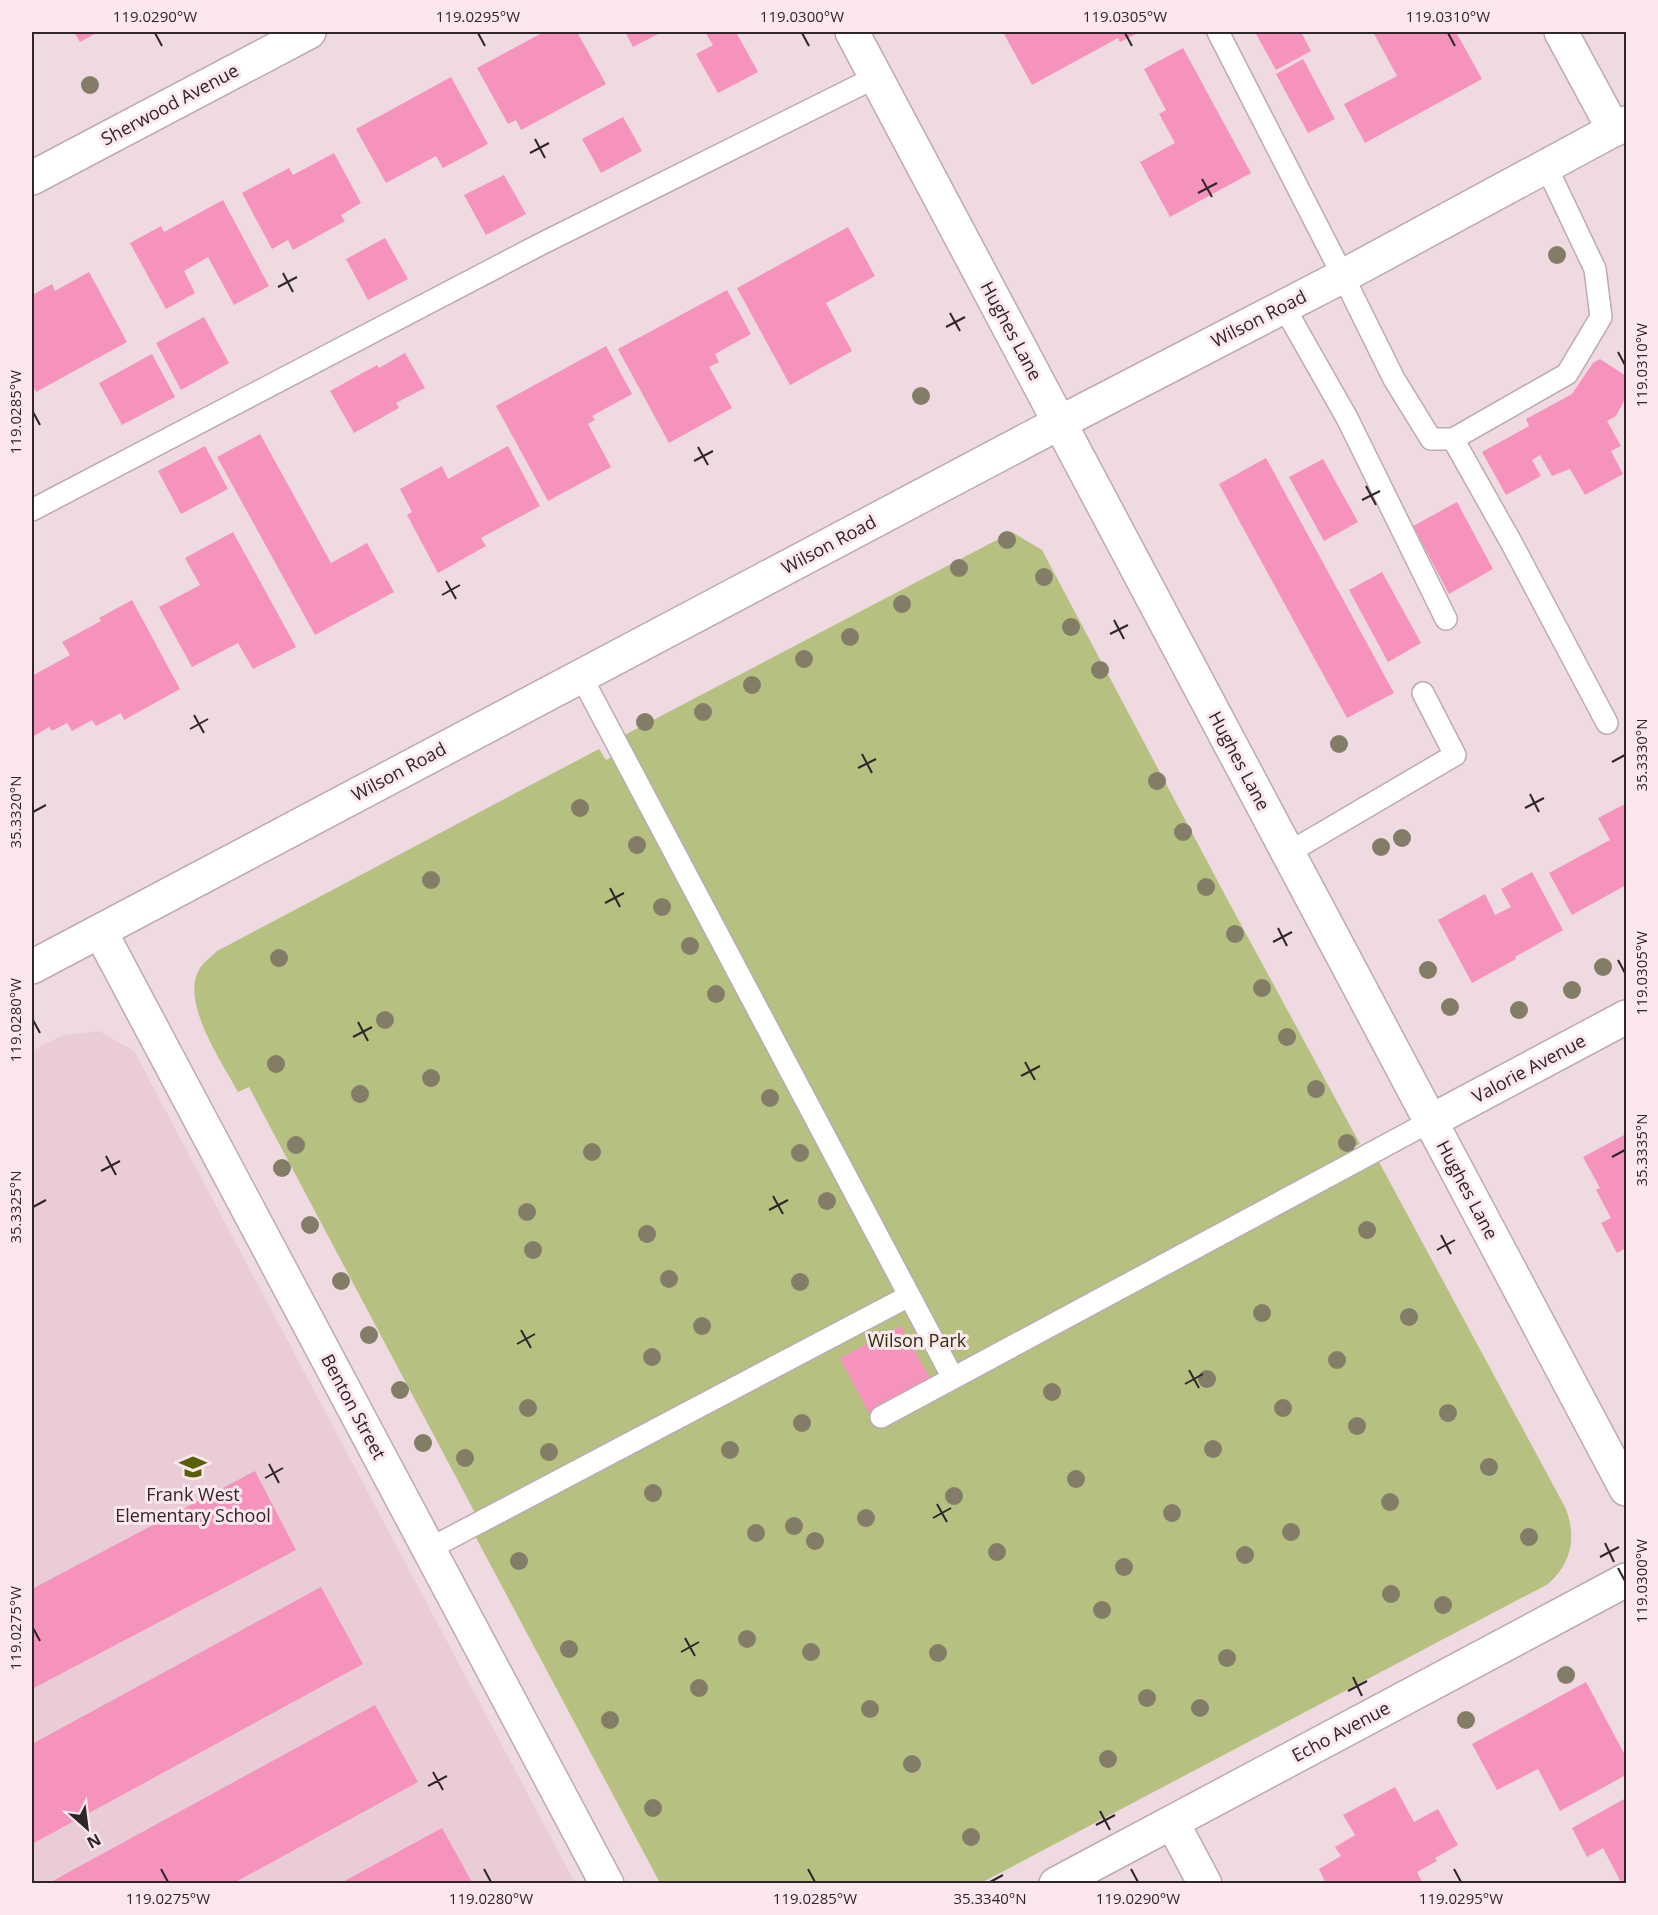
<svg xmlns="http://www.w3.org/2000/svg" width="1658" height="1915" viewBox="0 0 1658 1915" font-family="'Open Sans',sans-serif">
  <rect width="100%" height="100%" fill="#efdae1"/>
  <path fill="#e9ccd6" d="M99,1031L134,1051L575,1883L32,1884V1051L61,1036Z"/>
  <path fill="#b6c080" d="M1012,532L1042,550L1225,895L1360,1144L1348,1150L1360,1172L1379,1162L1565,1507C1577,1536 1572,1563 1548,1584L981,1883H660L473,1532L482,1526L249,1087L238,1092C222,1062 179,1001 200,968C204,962 211,957 217,951L599,749L606,760L625,750L619,738Z"/>
  <path fill="#f593bc" d="M74,32H98L80,42Z
    M544,32H577L606,84L521,130L516,120L508,124L477,68Z
    M625,32H662L633,47Z
    M705,32H736L758,72L718,93L696,54L713,45Z
    M1003,32H1140L1120,42L1118,38L1032,85Z
    M1255,32H1301L1311,51L1276,70Z
    M1373,32H1456L1482,79L1365,143L1344,104L1397,76Z
    M1183,48L1251,173L1170,217L1140,162L1175,143L1159,114L1166,110L1144,69Z
    M1303,59L1335,119L1308,133L1276,74Z
    M451,77L488,144L443,168L436,156L386,183L356,129Z
    M623,117L642,151L601,173L582,139Z
    M334,153L361,203L341,215L345,221L293,250L288,240L272,249L242,193L289,168L293,175Z
    M504,175L526,214L486,235L464,195Z
    M223,200L269,286L234,305L208,257L184,271L195,293L166,309L130,243L161,226L164,232Z
    M848,227L875,276L826,303L852,351L790,385L737,288Z
    M385,238L408,279L368,300L346,259Z
    M89,272L127,342L36,392L32,384V295L52,284L55,291Z
    M727,290L751,334L715,354L719,362L709,367L732,408L669,443L618,349Z
    M204,317L229,363L181,390L156,343Z
    M606,346L632,394L592,416L595,420L588,424L611,467L548,501L496,406Z
    M405,353L425,388L396,403L399,408L354,433L330,391L377,365L379,368Z
    M152,354L175,397L122,425L99,383Z
    M1600,359L1626,376V397L1616,416L1607,421L1621,446L1611,451L1623,474L1585,495L1570,469L1552,476L1540,455L1532,460L1541,476L1506,495L1482,452L1529,426L1526,419L1572,394L1593,363Z
    M260,434L331,563L367,543L394,592L315,635L217,457Z
    M205,446L228,489L181,514L158,471Z
    M508,446L540,506L481,538L486,546L438,573L407,515L412,512L400,489L442,466L448,479Z
    M1266,458L1394,693L1347,718L1219,484Z
    M1323,459L1358,522L1324,541L1289,477Z
    M1457,502L1493,569L1449,594L1413,526Z
    M233,532L296,647L253,669L238,643L192,667L159,607L200,585L185,558Z
    M1382,572L1421,643L1388,662L1349,590Z
    M132,600L180,689L124,720L121,713L96,726L92,720L72,731L67,723L52,731L49,727L32,737V676L70,655L62,642L101,621L99,618Z
    M1625,804L1626,885L1572,915L1549,873L1610,840L1598,818Z
    M1532,872L1563,930L1515,957L1516,959L1472,983L1438,920L1485,894L1495,915L1511,907L1501,889Z
    M1626,1134V1248L1617,1253L1601,1223L1611,1218L1596,1190L1600,1188L1583,1157Z
    M901,1326L931,1380L869,1413L840,1358Z
    M255,1471L296,1550L32,1689V1589Z
    M321,1587L363,1664L32,1844V1744Z
    M1586,1682L1626,1757V1775L1560,1811L1538,1769L1497,1790L1472,1744Z
    M375,1705L418,1782L232,1884H47Z
    M1395,1787L1414,1822L1438,1809L1458,1845L1435,1858L1437,1861L1417,1872L1423,1884H1326L1319,1869L1341,1856L1335,1847L1355,1835L1343,1815Z
    M1626,1798V1884H1622L1603,1848L1587,1857L1572,1828Z
    M442,1828L473,1884H340L348,1879Z"/>
  <g fill="none" stroke-linecap="round" stroke-linejoin="round">
    <defs>
      <path id="service" d="M1218,32L1343,276L1394,379L1431,439H1453L1511,542L1607,723
        M1284,307L1347,418L1446,619
        M1453,439L1567,374L1601,317L1595,269L1547,168
        M32,510L539,245L876,77
        M581,676L953,1378
        M1288,853L1455,755L1423,693
        M881,1417L1431,1121
        M429,1549L909,1296"/>
      <path id="minor" d="M1561,32L1614,130
        M32,178L309,32
        M100,931L607,1884
        M1431,1121L1626,1017
        M1172,1822L1205,1884
        M1056,1884L1626,1580"/>
      <path id="tertiary" d="M852,32L1626,1489
        M32,967L1059,423L1343,276L1626,123"/>
    </defs>
    <use href="#service" stroke="#beaab1" stroke-width="24"/>
    <use href="#minor" stroke="#beaab1" stroke-width="36"/>
    <use href="#tertiary" stroke="#beaab1" stroke-width="36"/>
    <use href="#service" stroke="#fff" stroke-width="21"/>
    <use href="#minor" stroke="#fff" stroke-width="33"/>
    <use href="#tertiary" stroke="#fff" stroke-width="33"/>
  </g>
  <g fill="#837d68">
    <circle cx="90" cy="85" r="9"/>
    <circle cx="1557" cy="255" r="9"/>
    <circle cx="921" cy="396" r="9"/>
    <circle cx="1007" cy="540" r="9"/>
    <circle cx="959" cy="568" r="9"/>
    <circle cx="1044" cy="577" r="9"/>
    <circle cx="902" cy="604" r="9"/>
    <circle cx="1071" cy="627" r="9"/>
    <circle cx="850" cy="637" r="9"/>
    <circle cx="804" cy="659" r="9"/>
    <circle cx="1100" cy="670" r="9"/>
    <circle cx="752" cy="685" r="9"/>
    <circle cx="703" cy="712" r="9"/>
    <circle cx="645" cy="722" r="9"/>
    <circle cx="1339" cy="744" r="9"/>
    <circle cx="1157" cy="781" r="9"/>
    <circle cx="580" cy="808" r="9"/>
    <circle cx="1183" cy="832" r="9"/>
    <circle cx="1402" cy="838" r="9"/>
    <circle cx="637" cy="845" r="9"/>
    <circle cx="1381" cy="847" r="9"/>
    <circle cx="431" cy="880" r="9"/>
    <circle cx="1206" cy="887" r="9"/>
    <circle cx="662" cy="907" r="9"/>
    <circle cx="1235" cy="934" r="9"/>
    <circle cx="690" cy="946" r="9"/>
    <circle cx="279" cy="958" r="9"/>
    <circle cx="1603" cy="967" r="9"/>
    <circle cx="1428" cy="970" r="9"/>
    <circle cx="1262" cy="988" r="9"/>
    <circle cx="1572" cy="990" r="9"/>
    <circle cx="716" cy="994" r="9"/>
    <circle cx="1450" cy="1007" r="9"/>
    <circle cx="1519" cy="1010" r="9"/>
    <circle cx="385" cy="1020" r="9"/>
    <circle cx="1287" cy="1037" r="9"/>
    <circle cx="276" cy="1064" r="9"/>
    <circle cx="431" cy="1078" r="9"/>
    <circle cx="1316" cy="1089" r="9"/>
    <circle cx="360" cy="1094" r="9"/>
    <circle cx="770" cy="1098" r="9"/>
    <circle cx="1347" cy="1143" r="9"/>
    <circle cx="296" cy="1145" r="9"/>
    <circle cx="592" cy="1152" r="9"/>
    <circle cx="800" cy="1153" r="9"/>
    <circle cx="282" cy="1168" r="9"/>
    <circle cx="827" cy="1201" r="9"/>
    <circle cx="527" cy="1212" r="9"/>
    <circle cx="310" cy="1225" r="9"/>
    <circle cx="1367" cy="1230" r="9"/>
    <circle cx="647" cy="1234" r="9"/>
    <circle cx="533" cy="1250" r="9"/>
    <circle cx="669" cy="1279" r="9"/>
    <circle cx="341" cy="1281" r="9"/>
    <circle cx="800" cy="1282" r="9"/>
    <circle cx="1262" cy="1313" r="9"/>
    <circle cx="1409" cy="1317" r="9"/>
    <circle cx="702" cy="1326" r="9"/>
    <circle cx="369" cy="1335" r="9"/>
    <circle cx="652" cy="1357" r="9"/>
    <circle cx="1337" cy="1360" r="9"/>
    <circle cx="1207" cy="1379" r="9"/>
    <circle cx="400" cy="1390" r="9"/>
    <circle cx="1052" cy="1392" r="9"/>
    <circle cx="528" cy="1408" r="9"/>
    <circle cx="1283" cy="1408" r="9"/>
    <circle cx="1448" cy="1413" r="9"/>
    <circle cx="802" cy="1423" r="9"/>
    <circle cx="1357" cy="1426" r="9"/>
    <circle cx="423" cy="1443" r="9"/>
    <circle cx="1213" cy="1449" r="9"/>
    <circle cx="730" cy="1450" r="9"/>
    <circle cx="549" cy="1452" r="9"/>
    <circle cx="465" cy="1458" r="9"/>
    <circle cx="1489" cy="1467" r="9"/>
    <circle cx="1076" cy="1479" r="9"/>
    <circle cx="653" cy="1493" r="9"/>
    <circle cx="954" cy="1496" r="9"/>
    <circle cx="1390" cy="1502" r="9"/>
    <circle cx="1172" cy="1513" r="9"/>
    <circle cx="866" cy="1518" r="9"/>
    <circle cx="794" cy="1526" r="9"/>
    <circle cx="1291" cy="1532" r="9"/>
    <circle cx="756" cy="1533" r="9"/>
    <circle cx="1529" cy="1537" r="9"/>
    <circle cx="815" cy="1541" r="9"/>
    <circle cx="997" cy="1552" r="9"/>
    <circle cx="1245" cy="1555" r="9"/>
    <circle cx="519" cy="1561" r="9"/>
    <circle cx="1124" cy="1567" r="9"/>
    <circle cx="1391" cy="1594" r="9"/>
    <circle cx="1443" cy="1605" r="9"/>
    <circle cx="1102" cy="1610" r="9"/>
    <circle cx="747" cy="1639" r="9"/>
    <circle cx="569" cy="1649" r="9"/>
    <circle cx="811" cy="1652" r="9"/>
    <circle cx="938" cy="1653" r="9"/>
    <circle cx="1227" cy="1658" r="9"/>
    <circle cx="1566" cy="1675" r="9"/>
    <circle cx="699" cy="1688" r="9"/>
    <circle cx="1147" cy="1698" r="9"/>
    <circle cx="1200" cy="1708" r="9"/>
    <circle cx="870" cy="1709" r="9"/>
    <circle cx="610" cy="1720" r="9"/>
    <circle cx="1466" cy="1720" r="9"/>
    <circle cx="1108" cy="1759" r="9"/>
    <circle cx="912" cy="1764" r="9"/>
    <circle cx="653" cy="1808" r="9"/>
    <circle cx="971" cy="1837" r="9"/>
  </g>
  <path fill="none" stroke="#2e2629" stroke-width="2" d="M155,33L162,46M478,33L485,46M802,33L809,46M1125,33L1132,46M1448,33L1455,46M535,139L545,158M530,153L549,143M1202,179L1212,197M1198,193L1217,183M283,273L293,292M278,287L297,277M950,313L960,331M946,327L965,317M1618,352L1625,365M33,412L40,425M698,447L708,465M694,461L713,451M1366,486L1376,505M1362,500L1380,491M446,581L456,599M442,595L460,585M1114,620L1124,639M1110,634L1128,625M194,715L204,733M190,729L208,719M862,754L872,773M1612,762L1625,755M858,768L876,759M1530,794L1539,812M1525,808L1544,798M33,812L46,805M610,888L620,907M605,903L624,893M1278,928L1287,946M1273,942L1292,932M1618,960L1625,973M33,1020L40,1033M358,1022L368,1041M353,1037L372,1027M1025,1062L1035,1080M1021,1076L1040,1066M106,1156L116,1175M1612,1157L1625,1150M101,1171L120,1161M773,1196L783,1214M33,1207L46,1200M769,1210L788,1200M1441,1235L1451,1254M1437,1250L1455,1240M521,1330L531,1348M517,1344L535,1334M1189,1370L1199,1388M1185,1384L1203,1374M269,1464L279,1483M265,1478L283,1468M937,1504L947,1522M933,1518L951,1508M1605,1543L1614,1562M1600,1557L1619,1547M1618,1568L1625,1581M33,1628L40,1641M685,1638L695,1656M681,1652L699,1642M1353,1677L1362,1696M1348,1691L1367,1681M433,1772L443,1790M428,1786L447,1776M1100,1811L1110,1830M1096,1825L1115,1815M161,1869L168,1882M484,1869L491,1882M808,1869L815,1882M1131,1869L1138,1882M1454,1869L1461,1882M990,1882L1003,1875"/>
  <defs>
    <symbol id="school-bare" viewBox="-9 -9 18 18"><path d="M0-5L7-2L0 1L-7-2ZM-4 1L0 2.5L4 1V4Q0 6-4 4Z" fill="#576100" stroke="#fce7ee" stroke-width="2.5" paint-order="stroke"/></symbol>
  </defs>
  <g fill-rule="evenodd">
    <use href="#school-bare" x="174" y="1448" width="38" height="38"/>
  </g>
  <g text-anchor="middle" stroke-width="6" stroke-linejoin="round" paint-order="stroke">
    <g font-size="18" fill="#2e2629" stroke="#fce7ee">
      <text transform="translate(170 105) rotate(-28)" y="6">Sherwood Avenue</text>
      <text transform="translate(1259 319) rotate(-27)" y="6">Wilson Road</text>
      <text transform="translate(1011 331) rotate(62)" y="6">Hughes Lane</text>
      <text transform="translate(829 545) rotate(-28)" y="6">Wilson Road</text>
      <text transform="translate(1239 761) rotate(62)" y="6">Hughes Lane</text>
      <text transform="translate(399 772) rotate(-28)" y="6">Wilson Road</text>
      <text transform="translate(1529 1069) rotate(-28)" y="6">Valorie Avenue</text>
      <text transform="translate(1467 1190) rotate(62)" y="6">Hughes Lane</text>
      <text transform="translate(353 1407) rotate(62)" y="6">Benton Street</text>
      <text transform="translate(1341 1732) rotate(-28)" y="6">Echo Avenue</text>
    </g>
    <g font-size="18" fill="#2b3105" stroke="#fce7ee">
      <text x="917" y="1347">Wilson Park</text>
    </g>
    <g font-size="18" fill="#2e2629" stroke="#fce7ee">
      <text x="193" y="1501">Frank West<tspan x="193" dy="21">Elementary School</tspan></text>
    </g>
  </g>
  <rect width="1658" height="1915" fill="none" stroke="#fce7ee" stroke-width="66"/>
  <g transform="translate(87 1828) rotate(152)" stroke="#fce7ee" stroke-width="4.5" paint-order="stroke">
  <path d="M0-4.5L10 22L0 15L-10 22Z" fill="#2e2629"/>
  <text y="-9" font-size="16" font-weight="bold" text-anchor="middle" fill="#2e2629">N</text>
  </g>
  <rect x="33" y="33" width="1592" height="1849" fill="none" stroke="#2e2629" stroke-width="2"/>
  <g font-size="15" text-anchor="middle" fill="#2e2629">
    <text x="155" y="22">119.0290°W</text>
    <text x="478" y="22">119.0295°W</text>
    <text x="802" y="22">119.0300°W</text>
    <text x="1125" y="22">119.0305°W</text>
    <text x="1448" y="22">119.0310°W</text>
    <text transform="translate(1642 365) rotate(-90)" y="5">119.0310°W</text>
    <text transform="translate(16 412) rotate(-90)" y="5">119.0285°W</text>
    <text transform="translate(1642 755) rotate(-90)" y="5">35.3330°N</text>
    <text transform="translate(16 812) rotate(-90)" y="5">35.3320°N</text>
    <text transform="translate(1642 973) rotate(-90)" y="5">119.0305°W</text>
    <text transform="translate(16 1020) rotate(-90)" y="5">119.0280°W</text>
    <text transform="translate(1642 1150) rotate(-90)" y="5">35.3335°N</text>
    <text transform="translate(16 1207) rotate(-90)" y="5">35.3325°N</text>
    <text transform="translate(1642 1581) rotate(-90)" y="5">119.0300°W</text>
    <text transform="translate(16 1628) rotate(-90)" y="5">119.0275°W</text>
    <text x="168" y="1904">119.0275°W</text>
    <text x="491" y="1904">119.0280°W</text>
    <text x="815" y="1904">119.0285°W</text>
    <text x="990" y="1904">35.3340°N</text>
    <text x="1138" y="1904">119.0290°W</text>
    <text x="1461" y="1904">119.0295°W</text>
  </g>
</svg>
